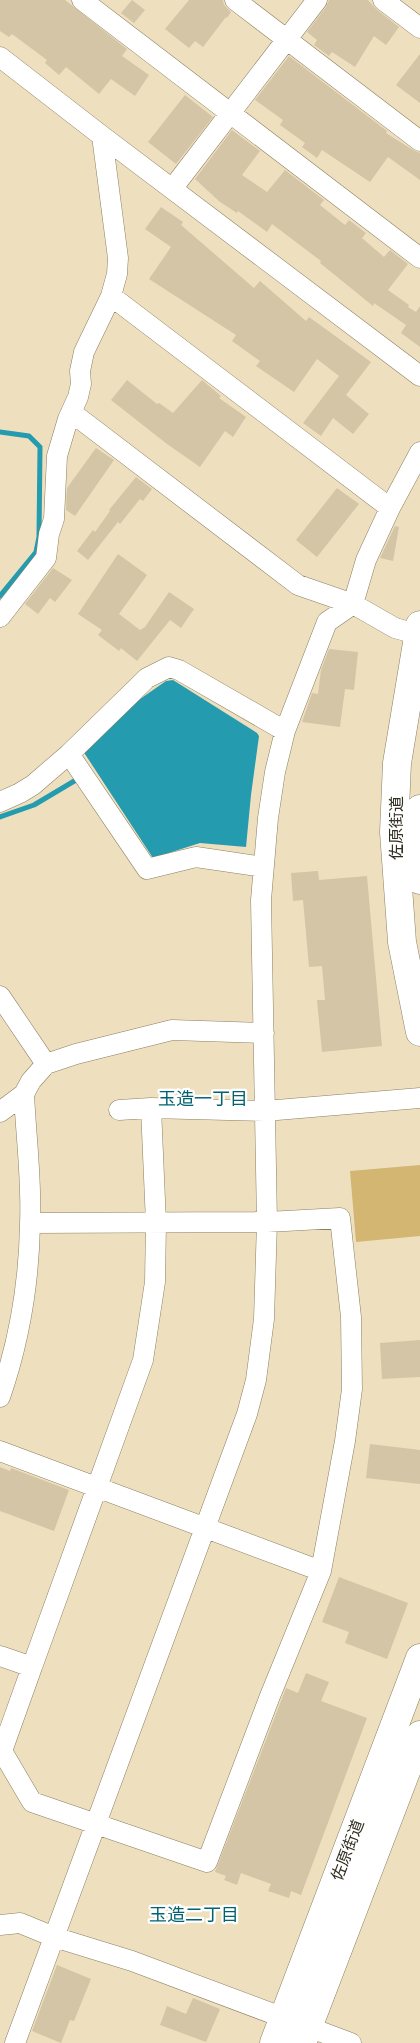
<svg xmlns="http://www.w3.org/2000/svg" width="420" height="2043" viewBox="0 0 420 2043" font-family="Karla,'Noto Sans JP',sans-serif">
  <rect width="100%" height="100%" fill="#eee0bf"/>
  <path fill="#d2b672" d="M420,1165V1236L356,1242L350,1171Z"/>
  <path fill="#249baf" d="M173,680L257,733L259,736L251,795L246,847L200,843L153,858L83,751L120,713L166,681Z"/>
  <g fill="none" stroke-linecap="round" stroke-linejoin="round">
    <path stroke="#249baf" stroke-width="5" d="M0,432L29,436L40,447L39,537L36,552L0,596
      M0,817L34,805L81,777"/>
  </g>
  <path fill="#d3c5a5" d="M0,0H65L127,49L122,56L149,75L135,96L111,79L99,94L66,67L59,75L45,63L47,60L12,34L9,37L0,31Z
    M132,0L145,10L134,23L121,13Z
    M189,0H223L224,5L231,12L227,18L226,17L203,47L195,41L189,48L165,29Z
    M329,0H368L376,9L399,27L386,45L374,36L355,67L332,52L329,56L314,45L317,40L307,32L326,7Z
    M420,54V103L396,85Z
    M289,56L387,131L386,133L413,150L420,153V180L388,157L370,182L322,150L317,158L302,147L305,143L280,125L283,120L255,100Z
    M185,95L213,117L176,164L148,142Z
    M232,130L260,151L242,175L267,192L285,170L324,200L320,205L345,225L349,220L366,233L362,238L384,257L390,250L408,264L388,290L409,305L408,307L416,312L420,306V347L401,333L406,325L374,303L373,306L320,263L321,261L272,224L267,232L238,211L237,213L220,202L195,179Z
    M161,207L183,222L181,225L254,288L260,281L306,321L309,317L371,362L346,395L369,414L353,434L333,418L321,436L303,423L339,376L317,359L294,392L256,366L260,361L232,341L236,335L149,279L171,247L145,229Z
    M127,380L157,404L159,403L173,413L202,380L221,396L219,398L246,417L233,437L225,431L200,467L167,444L111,400Z
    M96,448L114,460L75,516L66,510L67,488Z
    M136,477L152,489L143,501L140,499L120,524L118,522L88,560L77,551L93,530L95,532L110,511L109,510Z
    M337,488L359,504L317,557L296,540Z
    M395,526L399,527L393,561L380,558Z
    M118,554L147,575L119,614L140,630L145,627L169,592L194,609L181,628L170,620L137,661L121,648L119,651L98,635L102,630L78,614Z
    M53,568L72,580L55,602L50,598L38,614L25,604Z
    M329,649L358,652L354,690L345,689L340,727L302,722L312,693L318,694L321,670Z
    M318,871L319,880L367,876L382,1046L322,1052L317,1000H325L322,966L309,967L303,900L293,901L291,873Z
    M420,1340V1377L382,1379L380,1343Z
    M370,1444L420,1450V1484L366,1478Z
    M0,1467L10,1471L11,1468L69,1490L54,1531L0,1511Z
    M339,1577L408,1603L387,1659L345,1643L349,1632L322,1622Z
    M306,1673L329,1682L321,1701L367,1718L301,1895L291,1891L289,1898L268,1891L271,1884L241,1873L237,1885L224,1880L226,1876L215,1872L286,1688L298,1693Z
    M57,1965L91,1979L74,2021L70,2020L61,2043L32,2031Z
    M193,1998L220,2009L206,2042L160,2025L167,2006L186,2014Z"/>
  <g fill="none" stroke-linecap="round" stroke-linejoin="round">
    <defs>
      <path id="minor" d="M82,0L420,258
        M235,0L420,141
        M383,0L420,28
        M0,57L102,136L420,376
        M172,189L317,0
        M111,296L390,508
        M71,412L298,585L353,604L395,628L420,635
        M0,617L46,558L49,534L54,519L57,456L68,419L78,397L81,384L80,371L84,352L111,296L117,274L118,258L102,136
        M69,754L147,869L196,857L263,867
        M0,802L20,793L33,785L69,754L147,678L169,667L179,670L285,731
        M0,996L46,1064
        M119,1110L151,1108L265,1111L420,1098
        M0,1112L24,1094L31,1081L46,1064L76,1054L172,1030L264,1033
        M0,1397C19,1342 29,1283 30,1224C32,1181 26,1137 24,1094
        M0,1451L321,1571
        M0,1656L32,1667L2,1751L32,1802L207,1862L270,1696L321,1571L345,1441L352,1389L351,1317L340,1218L267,1222L31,1223
        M32,1667L143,1360L155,1282L156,1223L151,1108
        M0,1925L20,1923L54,1937L132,1961L351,2043
        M15,2043L247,1414L256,1380L264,1319L267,1222L261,900L268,818L275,772L285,731L327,622L353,604L366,560L390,508L420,452"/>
      <path id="highway" d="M420,625L397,763L394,832L402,942L420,1032
        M420,809V880
        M274,2043L420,1658
        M302,2043L420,1735"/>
    </defs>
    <use href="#minor" stroke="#8b7f61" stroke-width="21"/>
    <use href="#highway" stroke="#8b7f61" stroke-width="29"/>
    <use href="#minor" stroke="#fff" stroke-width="20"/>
    <use href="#highway" stroke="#fff" stroke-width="28"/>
  </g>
  <g text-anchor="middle" stroke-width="4.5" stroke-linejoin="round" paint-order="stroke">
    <g font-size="16" fill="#332e22" stroke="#fff">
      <text transform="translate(396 828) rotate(-90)" y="6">佐原街道</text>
      <text transform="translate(347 1850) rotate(-69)" y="6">佐原街道</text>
    </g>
    <g font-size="18" fill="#016372" stroke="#fff">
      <text x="203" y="1105">玉造一丁目</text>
      <text x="194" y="1921">玉造二丁目</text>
    </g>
  </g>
</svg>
